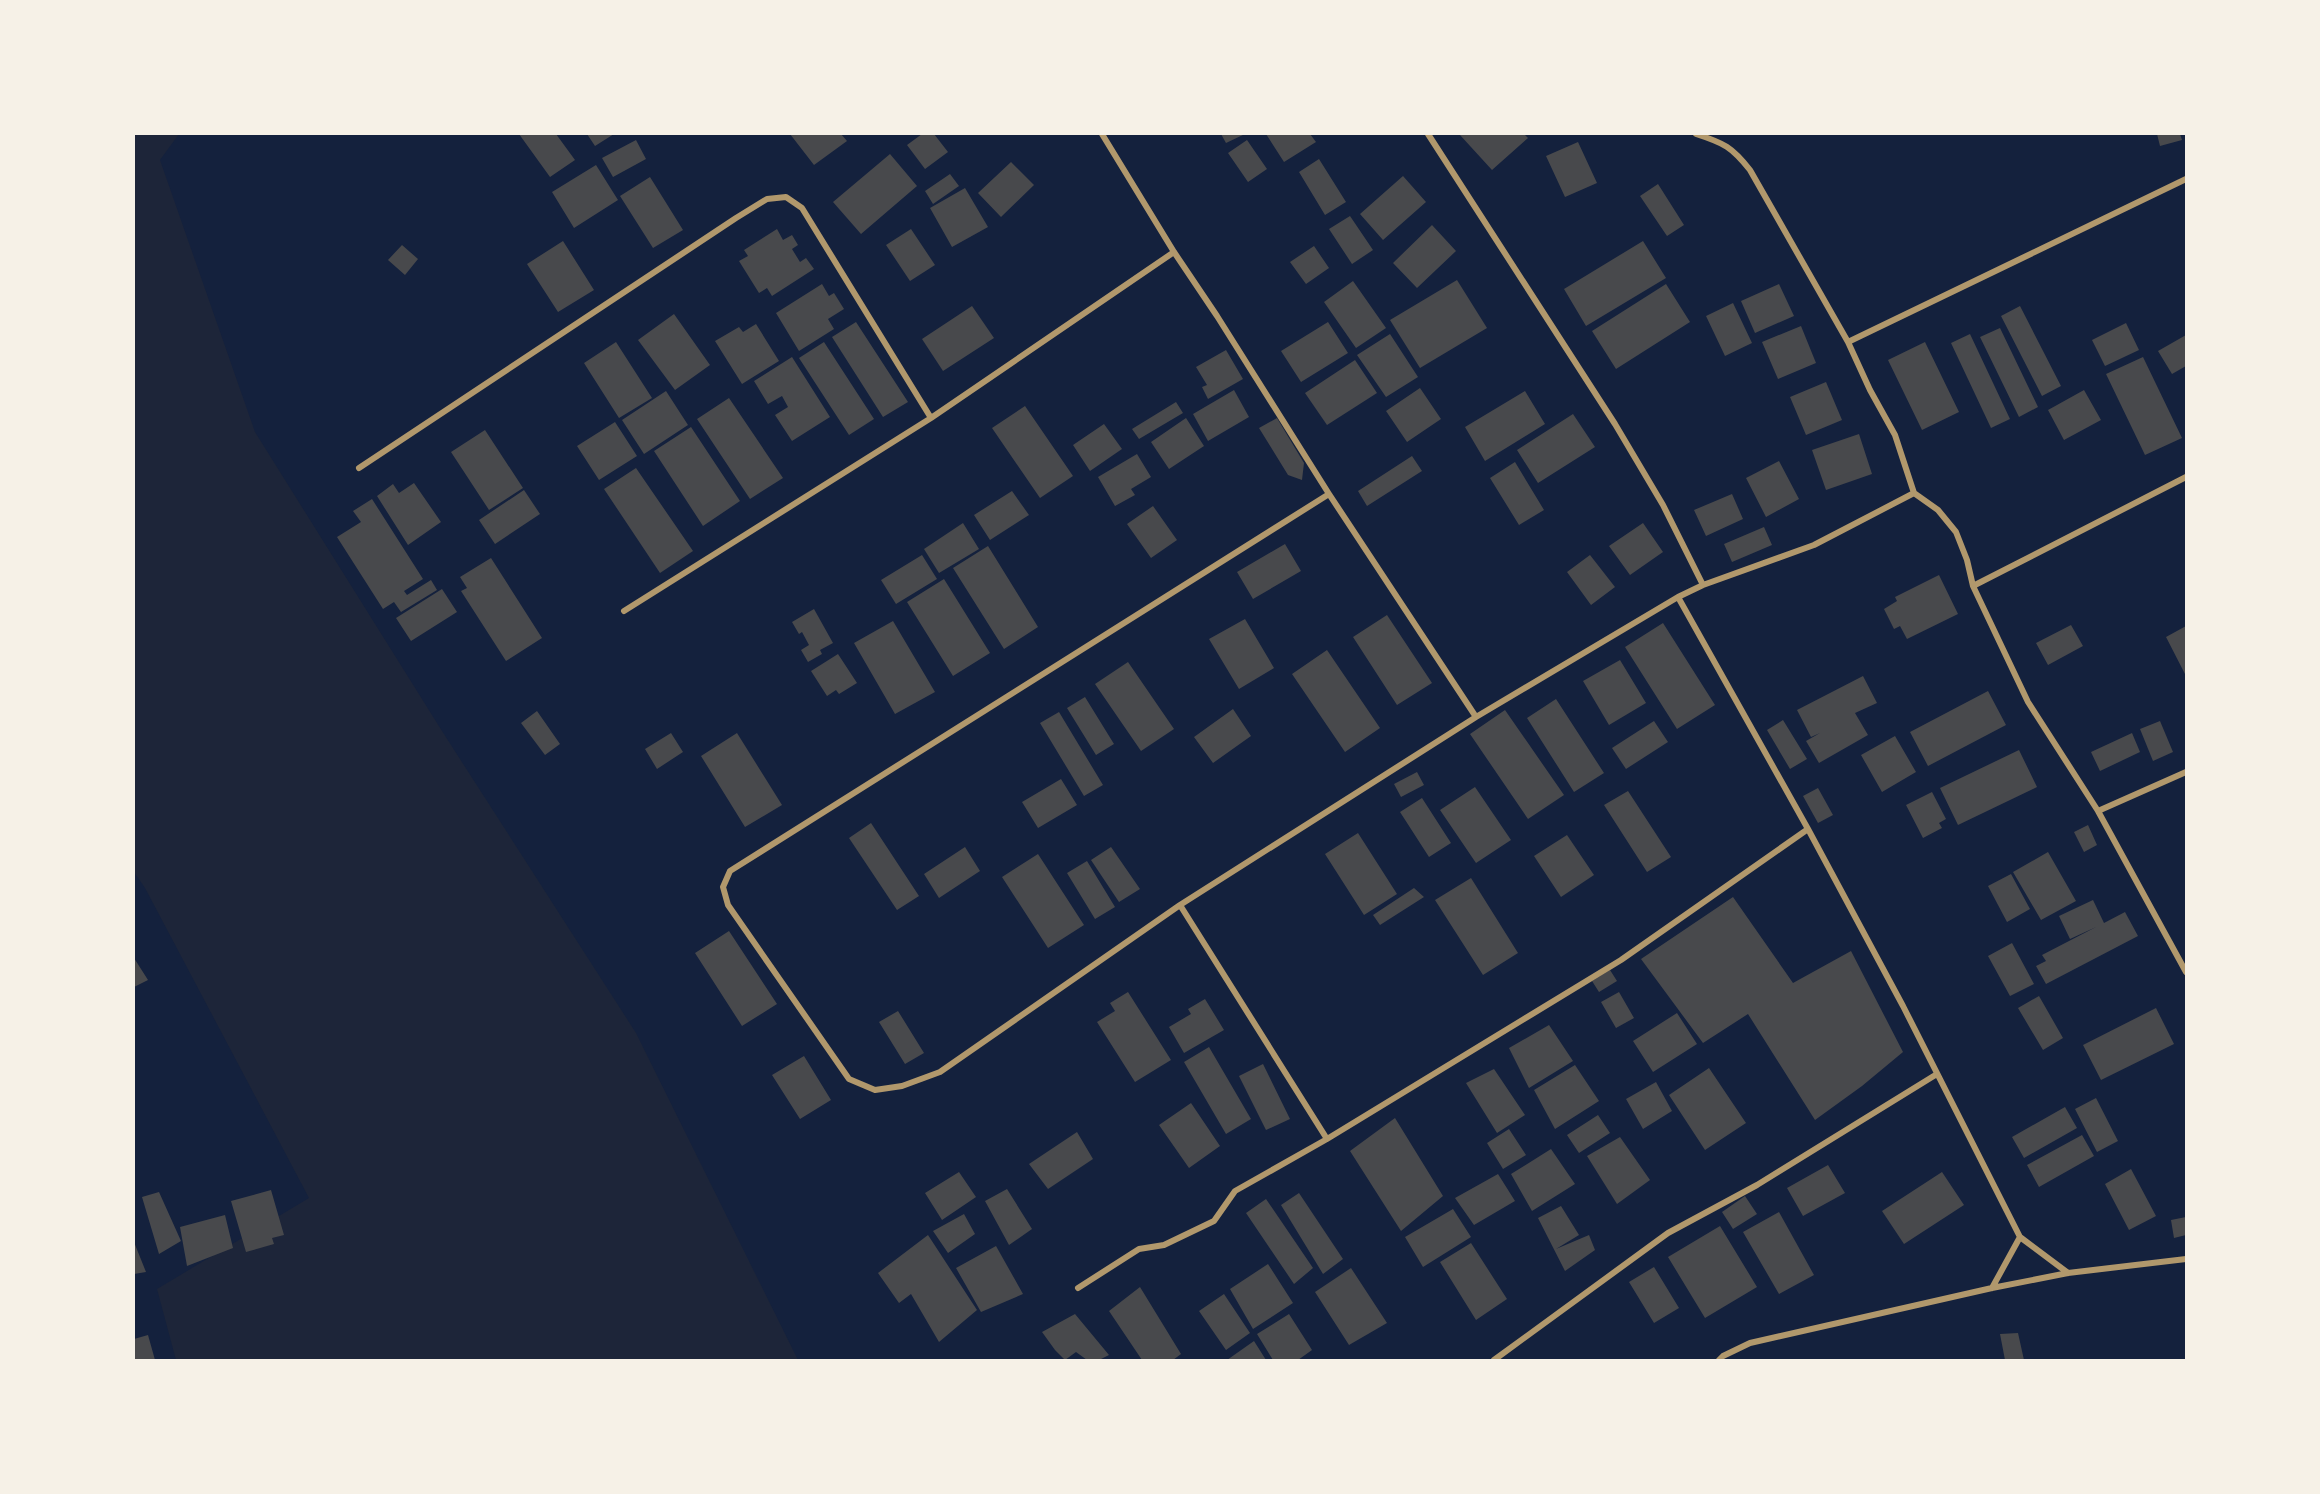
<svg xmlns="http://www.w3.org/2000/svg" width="2320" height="1494" viewBox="0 0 2320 1494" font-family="'Titillium Web',sans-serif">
  <rect width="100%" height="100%" fill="#14213d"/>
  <path fill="#1d2539" d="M134,134H179L160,160L255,432L442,731L636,1033L798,1360H176L157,1289L309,1198L145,888L134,872Z"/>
  <path fill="#48494c" d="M519,134H556L575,160L550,177Z
    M587,134H614L595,146Z
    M790,134H841L847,141L814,165Z
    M922,134H934L948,152L925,169L907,145Z
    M1221,134H1245L1226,143Z
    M1266,134H1310L1316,142L1284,162Z
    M1461,134H1524L1528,138L1492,170L1460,135Z
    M2157,134H2180L2182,140L2160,146Z
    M636,140L646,159L613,177L602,158Z
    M1247,140L1267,169L1248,182L1228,153Z
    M1578,142L1597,183L1565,197L1546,156Z
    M890,154L917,186L861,234L833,202Z
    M1319,159L1346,202L1325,215L1299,172Z
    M1011,162L1034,185L1001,217L978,193Z
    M596,165L618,200L574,228L552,192Z
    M950,174L959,186L933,204L925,191Z
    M1403,176L1426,202L1383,240L1360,214Z
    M650,177L683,230L653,248L620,196Z
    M1658,184L1684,225L1667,236L1640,196Z
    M965,188L988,227L952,247L930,208Z
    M1350,216L1373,250L1352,264L1329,229Z
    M1432,225L1456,251L1417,288L1393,263Z
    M777,229L783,240L792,235L798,245L792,249L800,262L806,258L814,269L772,296L767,288L759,293L739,261L748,256L744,250Z
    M911,229L935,265L910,281L886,245Z
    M563,241L594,290L558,312L527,264Z
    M1643,241L1666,278L1586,326L1564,289Z
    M402,245L418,259L405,275L388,260Z
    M1314,246L1329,268L1306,284L1290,262Z
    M1457,280L1487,328L1420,368L1390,320Z
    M1353,281L1386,328L1356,348L1324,302Z
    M822,284L829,296L834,293L844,309L828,319L834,329L799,351L776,313Z
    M1666,284L1690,322L1616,369L1592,331Z
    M1779,284L1794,316L1755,333L1741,301Z
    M1733,303L1752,343L1725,356L1706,316Z
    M972,306L994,338L943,371L922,339Z
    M2020,306L2061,386L2042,396L2001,316Z
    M674,314L710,365L675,390L638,340Z
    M856,322L908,402L883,417L832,337Z
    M1328,322L1348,353L1301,382L1281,351Z
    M2126,323L2139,350L2105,366L2092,340Z
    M756,324L779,361L742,384L715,341L739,327L743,332Z
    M1801,326L1816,363L1778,379L1762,342Z
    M2000,328L2038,407L2019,417L1980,337Z
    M1390,334L1418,377L1386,397L1357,355Z
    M1970,334L2010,419L1991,428L1951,343Z
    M2186,335V366L2172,374L2158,351Z
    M616,342L652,398L619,418L584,363Z
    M824,342L874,419L849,435L799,358Z
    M1925,342L1959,412L1922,430L1888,360Z
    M1226,350L1243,379L1208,399L1202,387L1207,385L1196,367Z
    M792,357L830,417L792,441L775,415L788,407L782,396L768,404L754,381Z
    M2143,357L2182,438L2145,455L2106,374Z
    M1355,360L1377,393L1327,425L1305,393Z
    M1826,382L1842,420L1806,435L1790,397Z
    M1420,388L1441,419L1407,442L1386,411Z
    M1234,390L1249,417L1208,441L1193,414Z
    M2084,390L2101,420L2064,440L2048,410Z
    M666,391L688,425L644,454L622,420Z
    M1525,391L1545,424L1485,461L1465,427Z
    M729,398L783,478L750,499L697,419Z
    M1176,402L1183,413L1139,439L1132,429Z
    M1025,406L1073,476L1040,498L992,428Z
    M1573,414L1595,447L1538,483L1517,450Z
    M1186,418L1204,446L1169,469L1151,442Z
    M1277,418L1304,463L1302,480L1288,475L1259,428Z
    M615,422L637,456L599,480L577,446Z
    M1104,424L1122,449L1090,471L1073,445Z
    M691,427L740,501L703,526L654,451Z
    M485,430L523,488L489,510L451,452Z
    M1859,434L1872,474L1826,490L1812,450Z
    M1137,454L1151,477L1131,489L1135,495L1115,506L1098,477Z
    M1412,456L1422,471L1367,506L1358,491Z
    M1779,461L1799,499L1766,517L1746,478Z
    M1515,462L1544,510L1519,525L1490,478Z
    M636,468L693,551L660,573L604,489Z
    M414,483L441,522L408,545L377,496L393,484L399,493Z
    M524,490L540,514L495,544L479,520Z
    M1012,491L1029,515L990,540L974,515Z
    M1732,494L1743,519L1706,536L1694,510Z
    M372,499L423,579L404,591L407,595L431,580L437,590L401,612L394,602L383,609L337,537L361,522L353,511Z
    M1153,506L1177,540L1151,558L1127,524Z
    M963,523L979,549L939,573L924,549Z
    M1643,523L1663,552L1630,575L1609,546Z
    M1764,527L1772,545L1732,562L1724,544Z
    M1285,544L1301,571L1253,599L1237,572Z
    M988,546L1038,627L1004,649L953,568Z
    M922,555L937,579L896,604L881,580Z
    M1590,555L1615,587L1591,605L1567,572Z
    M491,558L542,638L506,661L461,591L467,588L460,577Z
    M1939,575L1958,614L1907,639L1900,626L1894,629L1884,609L1897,601L1895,597Z
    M944,579L990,653L953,676L907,602Z
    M442,589L457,612L411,641L396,618Z
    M814,609L833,643L820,650L822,654L808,662L801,650L809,645L802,632L799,634L792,622Z
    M1387,615L1432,683L1397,705L1353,637Z
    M1245,619L1274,668L1239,689L1209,639Z
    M893,621L935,692L895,714L854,643Z
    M1663,623L1715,705L1677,729L1625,647Z
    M2071,625L2083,646L2048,665L2036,643Z
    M2186,626V676L2166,637Z
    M1327,650L1380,728L1345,752L1292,674Z
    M838,654L857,683L839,694L836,690L827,696L811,671Z
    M1620,660L1646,703L1609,725L1583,681Z
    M1128,662L1174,729L1141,751L1095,684Z
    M1863,676L1877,703L1855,713L1868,735L1819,763L1806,741L1820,733L1811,737L1797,710Z
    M1988,691L2006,725L1928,766L1910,732Z
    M1085,697L1114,744L1096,755L1067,708Z
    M1556,699L1604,773L1574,792L1527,718Z
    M1233,709L1251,736L1213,763L1194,737Z
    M1505,710L1564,795L1528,819L1470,734Z
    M537,711L560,744L545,755L521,723Z
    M1059,712L1103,785L1084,796L1040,723Z
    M1783,720L1807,759L1790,769L1767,730Z
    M1654,721L1668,742L1626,769L1612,748Z
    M2160,721L2173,752L2153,761L2140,729Z
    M671,733L683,752L657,769L645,749Z
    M737,733L782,805L745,827L701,756Z
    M2132,733L2140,752L2100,771L2091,752Z
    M1895,736L1916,772L1882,792L1861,755Z
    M2019,750L2037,787L1958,825L1940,788Z
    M1417,772L1424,785L1401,797L1394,784Z
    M1061,779L1077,805L1038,828L1022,802Z
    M1475,787L1511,840L1476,863L1440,810Z
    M1818,788L1833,815L1818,823L1803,796Z
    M1628,791L1671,857L1647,872L1604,805Z
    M1932,792L1946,819L1939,823L1942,828L1923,838L1906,805Z
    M1422,798L1451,843L1429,857L1400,812Z
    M871,823L919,896L897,910L849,838Z
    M2088,825L2097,845L2084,852L2074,832Z
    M1358,833L1397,894L1364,915L1325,854Z
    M1567,835L1594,875L1561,897L1534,856Z
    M965,847L980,871L939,898L924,874Z
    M1111,847L1140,889L1119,902L1091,860Z
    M2048,852L2076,901L2041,920L2013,872Z
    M1038,854L1084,925L1048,948L1002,877Z
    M1087,861L1115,907L1095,919L1067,873Z
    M2011,874L2030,909L2007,922L1988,886Z
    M1471,878L1518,953L1483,975L1435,900Z
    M1414,888L1424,897L1380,925L1373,915Z
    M1733,897L1793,983L1851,951L1903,1052L1862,1086L1815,1120L1748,1014L1703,1043L1641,959Z
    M2093,900L2104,923L2125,912L2138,936L2046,984L2036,966L2046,961L2042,955L2096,927L2070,939L2059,916Z
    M729,931L777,1004L742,1026L695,953Z
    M2012,943L2034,984L2010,996L1988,956Z
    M134,958L148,980L134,987Z
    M1610,970L1617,981L1599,992L1592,981Z
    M1128,992L1171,1060L1135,1082L1097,1022L1115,1011L1110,1003Z
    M1619,992L1634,1018L1616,1028L1601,1002Z
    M2039,996L2063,1038L2043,1050L2018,1008Z
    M1205,999L1224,1030L1184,1053L1169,1027L1191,1014L1188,1009Z
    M2156,1008L2174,1044L2101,1080L2083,1045Z
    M898,1011L924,1053L905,1064L879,1022Z
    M1677,1013L1697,1044L1653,1072L1633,1041Z
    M1549,1025L1573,1061L1529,1088L1509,1048Z
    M1209,1047L1251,1119L1226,1134L1184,1062Z
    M804,1056L831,1100L800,1119L772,1075Z
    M1263,1064L1290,1119L1266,1130L1239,1076Z
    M1575,1065L1599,1101L1555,1129L1534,1090Z
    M1709,1068L1746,1123L1705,1150L1669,1095Z
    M1494,1069L1525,1115L1497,1133L1466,1083Z
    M1656,1082L1672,1111L1643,1129L1626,1099Z
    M2096,1098L2118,1141L2097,1152L2075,1109Z
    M1191,1103L1220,1146L1189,1168L1159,1125Z
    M2065,1107L2077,1128L2024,1158L2012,1137Z
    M1598,1115L1610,1133L1579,1153L1567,1135Z
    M1395,1118L1443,1196L1401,1231L1350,1151Z
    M1509,1129L1526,1155L1503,1169L1487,1143Z
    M1077,1132L1093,1159L1048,1189L1029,1164Z
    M2082,1135L2094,1156L2039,1187L2027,1165Z
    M1620,1137L1650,1180L1617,1204L1587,1156Z
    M1551,1149L1575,1184L1532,1211L1511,1174Z
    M1828,1165L1845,1193L1803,1216L1787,1188Z
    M2131,1169L2156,1216L2129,1230L2105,1184Z
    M959,1172L976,1197L942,1220L925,1193Z
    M1942,1172L1964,1205L1904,1244L1882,1211Z
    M1498,1174L1515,1201L1474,1225L1455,1198Z
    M1007,1189L1032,1229L1009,1245L985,1201Z
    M271,1190L284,1235L272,1238L274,1244L246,1252L231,1201Z
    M159,1192L181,1241L159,1254L142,1197Z
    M1299,1193L1343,1259L1323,1274L1281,1205Z
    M1745,1196L1757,1214L1733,1229L1722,1212Z
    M1266,1199L1313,1268L1294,1284L1246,1213Z
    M1561,1206L1579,1235L1556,1249L1589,1235L1595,1250L1565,1271L1538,1218Z
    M1453,1209L1471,1237L1423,1267L1405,1237Z
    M1779,1212L1814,1275L1779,1294L1743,1232Z
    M964,1214L975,1234L948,1253L933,1231Z
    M225,1215L233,1248L187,1266L180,1227Z
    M2186,1217V1235L2174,1238L2171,1220Z
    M1720,1226L1757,1287L1705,1318L1668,1257Z
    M928,1235L977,1310L939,1342L911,1294L899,1303L878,1273Z
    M134,1242L146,1272L134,1274Z
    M1471,1243L1507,1299L1476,1320L1440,1262Z
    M996,1246L1023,1294L981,1312L956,1268Z
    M1268,1264L1293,1303L1253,1329L1230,1289Z
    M1654,1267L1679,1308L1654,1323L1629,1282Z
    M1351,1268L1387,1323L1349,1345L1315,1292Z
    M1140,1287L1181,1354L1173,1360H1142L1109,1311Z
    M1224,1294L1250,1333L1226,1350L1199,1311Z
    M1075,1314L1109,1355L1099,1360H1087L1076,1352L1065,1360L1055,1350L1042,1332Z
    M1289,1314L1312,1350L1298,1360H1273L1257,1334Z
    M2018,1333L2024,1360H2005L2000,1334Z
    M148,1335L155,1360H134V1339Z
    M1254,1341L1266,1360H1227Z"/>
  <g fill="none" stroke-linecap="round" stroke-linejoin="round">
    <path stroke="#b1986c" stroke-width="6" d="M1102,134L1174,252L1217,316L1329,494L1476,717
      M1428,134L1615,424L1663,505L1703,585
      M1696,134C1724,143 1732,147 1750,170L1848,342L1870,390L1895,435L1914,493L1938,510L1956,532L1967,560L1973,586L2028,702L2098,811L2186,972
      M1848,342L2186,179
      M359,468L736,218L767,199L786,197L802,208L931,418
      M1329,494L730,871L723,887L728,905L849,1079L875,1090L902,1086L940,1072L1180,905L1476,717L1678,597L1703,585L1814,545L1914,493
      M1973,586L2186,477
      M1678,597L1808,829L1903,1006L2020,1237L2068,1273
      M624,611L931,418L1174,252
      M2098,811L2186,772
      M1180,905L1327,1139
      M1078,1288L1139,1249L1164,1245L1214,1221L1235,1191L1327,1139L1621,960L1808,829
      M1992,1288L2020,1237
      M1494,1360L1668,1233L1757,1185L1937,1074
      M1719,1360L1723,1356L1750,1343L1992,1288L2068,1273L2186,1259"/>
  </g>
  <rect width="2320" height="1494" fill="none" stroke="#f6f1e7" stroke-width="270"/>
</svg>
